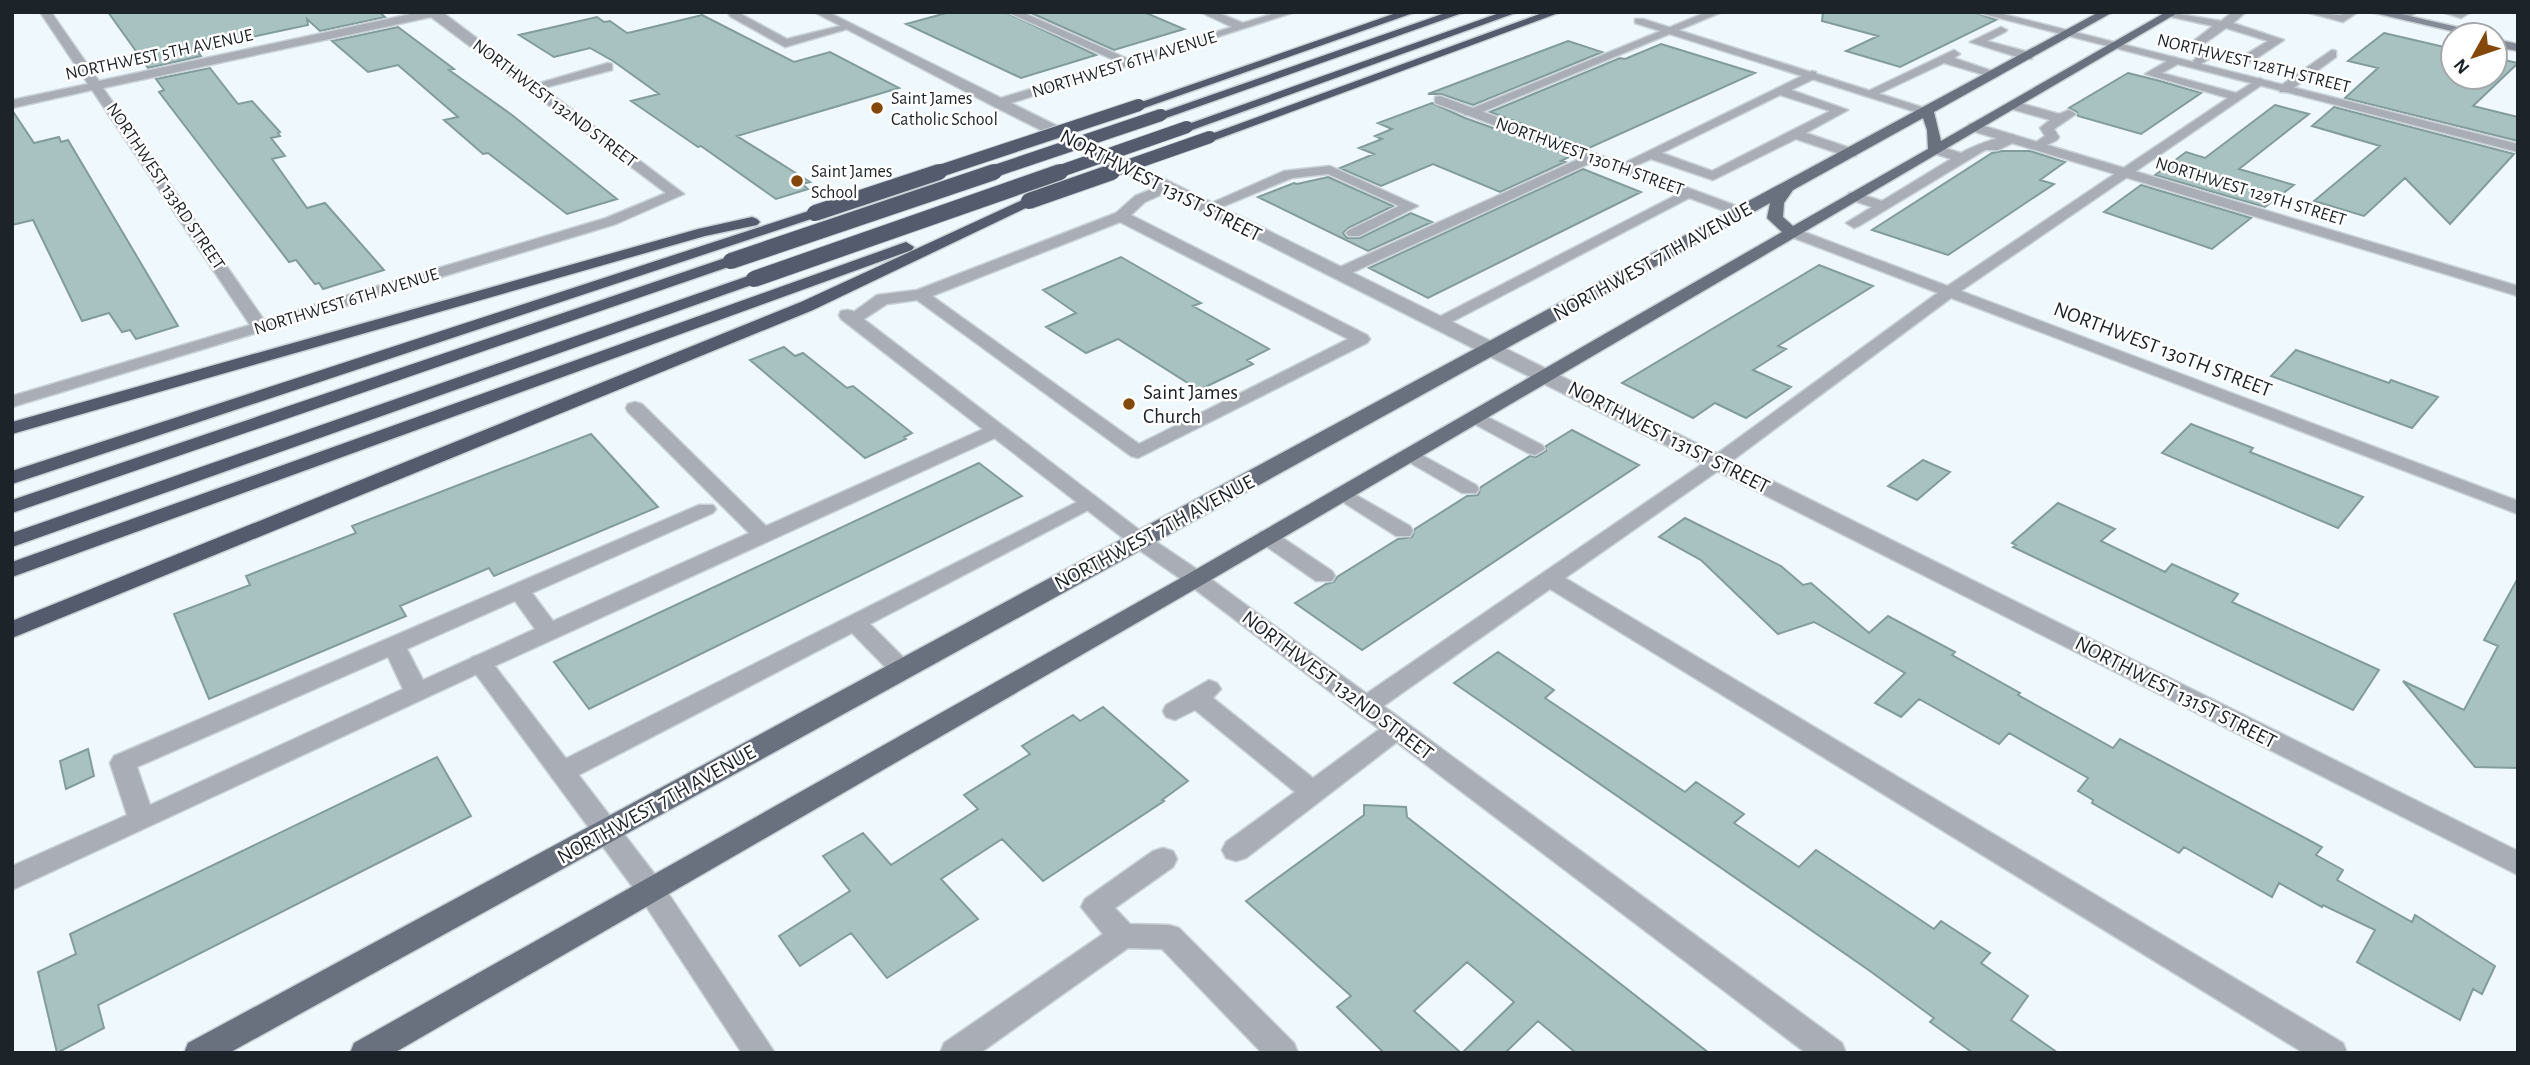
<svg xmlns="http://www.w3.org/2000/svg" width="2530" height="1065" viewBox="0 0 2530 1065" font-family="'Alegreya Sans',sans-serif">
  <rect width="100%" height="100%" fill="#eff8fd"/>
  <path fill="#a8c2c2" stroke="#829c9c" stroke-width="2" d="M108,12H379L385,17L320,31L307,19L308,25L219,44L222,47L198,52L201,56L148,68Z
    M950,12H1005L1096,55L1021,78L906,24Z
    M1029,12H1144L1184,29L1114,50Z
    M1823,12H1974L1996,20L1900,67L1846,51L1878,36L1822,21Z
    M702,15L794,62L830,52L899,88L737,136L810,182L802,184L808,189L776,199L701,146L698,147L631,101L659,94L613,61L590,48L554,57L519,35L597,17L604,22L610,21L627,33L632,32Z
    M398,27L454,69L449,70L512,115L617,199L567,214L488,153L483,154L444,120L458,117L398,65L368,72L332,41Z
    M2384,33L2453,49V77H2495V58L2518,63L2473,106L2518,117V141L2345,98L2378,68L2348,61Z
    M1568,41L1602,52L1473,105L1441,94H1428Z
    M1661,44L1755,73L1589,148L1490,112L1620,58L1625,59Z
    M210,68L238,104L252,101L280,132L278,133L280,136L271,138L285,156L272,159L307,208L325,203L384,270L323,289L319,283L315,284L296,260L289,262L159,92L164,90L156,79Z
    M2128,73L2160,81L2201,93L2141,134L2078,116L2077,112L2069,108Z
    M1432,103L1465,118L1571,156L1561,161L1565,162L1500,192L1433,164L1381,186L1340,168L1374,154L1359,148L1382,139L1375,136L1392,129L1378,123Z
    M2275,105L2309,114L2239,169L2294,185L2265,207L2155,175L2186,152L2205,158Z
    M2334,107L2514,154L2450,224L2405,178L2364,216L2314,201L2380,146L2312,126Z
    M12,110L34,143L59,137L61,142L68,140L178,326L136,339L130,330L122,332L109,313L82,321L33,220L12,225Z
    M2002,151H2030L2065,162L2040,180L2054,184L1948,255L1872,230L1992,153Z
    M1583,169L1641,192L1428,298L1369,268Z
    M1328,177L1393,206L1348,228L1343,233L1347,238H1360L1411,213L1432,222L1368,251L1258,197L1294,183L1297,184Z
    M2141,185L2251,218L2212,249L2104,212Z
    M1121,257L1201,303L1193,306L1269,349L1247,360L1253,364L1199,390L1118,339L1086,353L1046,327L1076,313L1043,290Z
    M1819,265L1873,286L1778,346L1786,349L1753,370L1791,387L1746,418L1715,403L1693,418L1622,383Z
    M784,347L795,356L803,353L847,388L853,386L912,433L904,437L906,439L865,458L750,360Z
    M2296,350L2389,383L2391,380L2438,397L2412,428L2271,376Z
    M2191,424L2253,448L2250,452L2363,497L2338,528L2162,453Z
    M1572,430L1639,465L1362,650L1295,603L1326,584L1334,582L1337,577L1398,539L1412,537L1415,529L1467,496L1478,495L1481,487L1530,456L1536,457L1546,451V446Z
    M591,434L658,507L494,576L489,568L400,606L406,616L209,699L174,614L250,585L246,576L356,533L352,526Z
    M1923,460L1950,472L1917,500L1888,486Z
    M979,463L1022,496L589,709L554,662Z
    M2058,503L2115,529L2101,541L2165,572L2172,564L2238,594L2232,602L2379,670L2353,710L2013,547L2016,545L2012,543Z
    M1685,518L1781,566L1803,585L1811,583L1869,633L1888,616L1955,652L1952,655L2020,693L2018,695L2113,748L2120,739L2322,847L2316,855L2343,870L2337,880L2412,922L2415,915L2495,966L2482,994L2473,989L2460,1020L2357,962L2375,930L2323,905L2322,907L2279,883L2272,897L2184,847L2179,853L2092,803L2093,800L2078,791L2088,778L2009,733L1999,744L1919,699L1901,717L1875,703L1905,673L1814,622L1778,634L1701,560L1659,537Z
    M2518,578V768L2475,767L2403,681L2464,710L2498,646L2484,640Z
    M1498,652L1554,690L1545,698L1685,792L1696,782L1744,814L1734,823L1799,867L1816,850L1934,929L1941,921L1990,953L1981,963L2028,996L2011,1020L2058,1053H1973L1930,1022L1934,1018L1870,971L1454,683Z
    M1103,707L1188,781L1162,800L1164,801L1043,881L1002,839L941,879L978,919L887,978L851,933L800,966L779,936L850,891L823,856L863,833L891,865L978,809L964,795L1030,754L1022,746L1073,715L1080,721Z
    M88,749L94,776L66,789L60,761Z
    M437,757L471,816L98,1005L104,1028L57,1053L38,972L76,954L70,934Z
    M1364,805L1406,807L1407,817L1709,1053H1576L1538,1021L1505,1053H1462L1514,1002L1467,962L1414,1011L1461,1053H1384L1337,1007L1351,996L1246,901L1364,815Z"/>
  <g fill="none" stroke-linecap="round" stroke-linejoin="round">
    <defs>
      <path id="lane" d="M733,12L739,13L787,39L848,24L854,27L785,47L731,17L729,15Z
        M1007,12H1022L1135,62L1125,65Z
        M1707,12H1722L1475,115H1465L1463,112Z
        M2167,12L2221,21L2233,12H2246L2233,23L2284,40L2251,62L2211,58L2199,65L2193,61L2199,55L2183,49L2213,26L2167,16ZM2226,28L2268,41L2245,55L2198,48Z
        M2306,12L2341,15L2345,12H2358L2343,22Z
        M2404,12H2417L2405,20L2399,17Z
        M2442,12H2471L2461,18Z
        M2001,27L2007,30L2005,32L1987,41L2032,53V59H2024L1970,42Z
        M1954,50L1960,54L1954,58L2001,74L1995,78L1944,63L1874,96H1866L1864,93Z
        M2332,50L2336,51V57L2288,92H2280V86Z
        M2174,57L2180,61L2178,64L2162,73L2236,93L2260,78L2266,82L1955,295L1725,466L1565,578L2343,1043L2347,1053H2304L1550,589L1375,712L1366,715L1357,712L1354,706L1357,700L1711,458L1943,289L2228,98L2145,74Z
        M608,63L612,64V70L532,91L526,87Z
        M1812,71L1816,72V78L1791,90L1848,110L1806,133L1856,150V156H1846L1796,139L1713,180L1651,159L1621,172L1614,168ZM1780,95L1830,111L1712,171L1662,153Z
        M2013,101L2059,114L2069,110L2076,114L2054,129L2059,137L2057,140L2037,150L2030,146L2045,136L2040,128L2050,120L2008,108L2007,105Z
        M2012,134L2019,138L2017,141L1998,150H1985L1859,226L1854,228L1846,223L1872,207L1849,199L1847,196L1849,193L1854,192L1882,201L1951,159L1930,152V146L1935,145L1961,153C1977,144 1994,139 2012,134Z
        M1592,153L1597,154V160L1345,276L1339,278L1331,273L1333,270Z
        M1330,166L1418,206L1359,236H1349L1346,233L1349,230L1399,206L1328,174L1292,178L1212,211L1207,212L1200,208L1284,171Z
        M1167,183L1174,187L1172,190L1145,202L1131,215L1367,335L1370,339L1367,343L1138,458L1131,456L917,300L887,304L858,323H846L844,319L877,295L917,290L1116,213L1135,196ZM1120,222L1348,339L1139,444L932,296Z
        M1688,189L1695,193L1693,196L1442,327L1436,328L1427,323Z
        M635,402L642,404L766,526L990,426L997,424L1007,430L1004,434L488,669L12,890V866L127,815L110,763L114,756L699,505H713L716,509L713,513L532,593L553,621L749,533L628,412L626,408L628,404ZM515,601L535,629L423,680L407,649ZM388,657L403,689L150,805L137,767Z
        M1474,410L1542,445L1545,449L1535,455L1528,453L1467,420L1465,416Z
        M1409,448L1476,485L1479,489L1476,493H1462L1402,458L1399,454Z
        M1342,487L1410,526L1413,531L1410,536H1396L1335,497L1332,493L1335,489Z
        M1089,496L1096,498L1099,502L1096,506L870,624L910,664L914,670L910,676L902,678L894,676L852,633L571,779L562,782L553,779L549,772L553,765Z
        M1267,530L1274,532L1332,571L1335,576L1332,581H1316L1260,542L1256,537L1260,532Z
        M1209,680L1217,683L1221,689L1213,698L1313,778L1388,723L1397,720L1406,723L1409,729L1406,735L1246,858L1236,861L1226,858L1222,850L1226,842L1295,792L1195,710L1175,720L1166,717L1163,711L1166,705Z
        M1163,848L1173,851L1177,859L1173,867L1115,908L1130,924L1169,925L1179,928L1294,1043L1298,1053H1262L1162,949L1128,948L980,1053H940L944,1043L1103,934L1081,907L1085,899L1153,851Z"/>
      <path id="street" d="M40,12H51L99,81L420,12H442L684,194L616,224L12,407V396L250,325L92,90L12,108V100L88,84ZM431,17L666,193L606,218L264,320L103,88Z
        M814,12H828L1001,98L1232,27L1200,12H1216L1243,23L1278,12H1295L1011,103L2518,851V875L993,106Z
        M1976,12H1995L2518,144V152Z
        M1635,19H1643L1934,111L1932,114H1922L1635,23Z
        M1440,96L1745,209L1747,212L1745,215H1735L1435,103V97Z
        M1974,123L2518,286V296L1969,130V124Z
        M1791,227L2518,501V514L1786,235L1783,232Z
        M847,310L853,311L1146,535L1204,574L1842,1043L1846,1053H1806L1188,584L1132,545L841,319L839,315L841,311Z
        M480,655L488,657L660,881L775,1053H742L640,897L472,669L468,663L472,657Z"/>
      <path id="secondary" d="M2370,12H2392L2492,35H2469Z
        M2495,39L2518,44V51L2495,47Z"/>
      <path id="primary" d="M2099,12H2113L1934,112L1941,141L2166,12H2179L1204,584L394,1053H350L354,1043L1188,574L1782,232L1767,218L1770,203L229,1053H184L188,1043ZM1923,118L1927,130L1928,149L1793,226L1783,217L1784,203L1793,190Z"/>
      <path id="highway" d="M1399,12H1416L1144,108H1134L1133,105Z
        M1448,12H1465L1166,118L1161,119L1154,115Z
        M1502,12H1518L1192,130H1182L1180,127Z
        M1545,12H1561L1215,140L1210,141L1203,137Z
        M1029,197L1036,201L1034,204L813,310L12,638V621L801,302Z
        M815,209L820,210L822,213L820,216L12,484V471Z
        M752,217L757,219L760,222L757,225L705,236L12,434V422L698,229Z
        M906,242L914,247L912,250L12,577V562Z
        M731,256L739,261L737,264L12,513V500Z
        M754,274L760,276L762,279L760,282L12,547V533Z"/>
    </defs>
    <use href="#lane" stroke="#c9d2d7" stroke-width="3"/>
    <use href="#street" stroke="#c9d2d7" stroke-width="3"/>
    <use href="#secondary" stroke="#c9d2d7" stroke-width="3"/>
    <use href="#primary" stroke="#c9d2d7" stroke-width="3"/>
    <use href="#highway" stroke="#c9d2d7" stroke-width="3"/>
    <use href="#lane" fill="#a9adb6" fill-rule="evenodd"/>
    <use href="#street" fill="#a9adb6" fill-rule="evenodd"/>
    <use href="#secondary" fill="#848a96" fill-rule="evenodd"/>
    <use href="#primary" fill="#69717f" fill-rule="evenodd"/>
    <use href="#highway" fill="#535b6c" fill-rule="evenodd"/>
    <defs>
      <path id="highway-bridge-far1" d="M934,173L1139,105
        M989,173L1161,115
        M1055,173L1187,127
        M1107,173L1210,137"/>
      <path id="highway-bridge" d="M1029,201L1112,172
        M815,213L939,172
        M731,261L994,172
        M754,279L1060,172"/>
    </defs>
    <use href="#highway-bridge-far1" stroke="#c9d2d7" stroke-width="14" stroke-linecap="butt"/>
    <use href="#highway-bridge" stroke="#c9d2d7" stroke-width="18" stroke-linecap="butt"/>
    <use href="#highway-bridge-far1" stroke="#535b6c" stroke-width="12"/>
    <use href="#highway-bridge" stroke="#535b6c" stroke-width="16"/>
  </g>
  <g fill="#864809" stroke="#fff" stroke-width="2.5">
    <circle cx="877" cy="108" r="7"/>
    <circle cx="797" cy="181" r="7"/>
    <circle cx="1129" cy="404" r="7"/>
  </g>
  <g text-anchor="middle" stroke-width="5" stroke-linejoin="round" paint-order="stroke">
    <g font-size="18" fill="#1c2429" stroke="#fff">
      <text transform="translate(159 54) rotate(-12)" y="6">NORTHWEST 5TH AVENUE</text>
      <text transform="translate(2254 63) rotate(14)" y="6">NORTHWEST 128TH STREET</text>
      <text transform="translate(1124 64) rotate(-17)" y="6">NORTHWEST 6TH AVENUE</text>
      <text transform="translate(555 103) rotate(37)" y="6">NORTHWEST 132ND STREET</text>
      <text transform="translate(1590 156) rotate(20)" y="6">NORTHWEST 130TH STREET</text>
      <text transform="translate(166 186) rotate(56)" y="6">NORTHWEST 133RD STREET</text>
      <text transform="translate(2251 191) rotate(17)" y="6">NORTHWEST 129TH STREET</text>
      <text transform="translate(346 301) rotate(-17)" y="6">NORTHWEST 6TH AVENUE</text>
    </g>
    <g font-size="18" fill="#1c2429" stroke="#fff" text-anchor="start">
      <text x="891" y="104">Saint James<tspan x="891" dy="21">Catholic School</tspan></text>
      <text x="811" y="177">Saint James<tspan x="811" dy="21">School</tspan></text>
    </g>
    <g font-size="21" fill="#1c2429" stroke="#fff">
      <text transform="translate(1161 185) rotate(27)" y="7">NORTHWEST 131ST STREET</text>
      <text transform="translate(1652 261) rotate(-29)" y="7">NORTHWEST 7TH AVENUE</text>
      <text transform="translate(2163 349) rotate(21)" y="7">NORTHWEST 130TH STREET</text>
      <text transform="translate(1669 437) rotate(27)" y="7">NORTHWEST 131ST STREET</text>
      <text transform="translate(1154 532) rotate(-28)" y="7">NORTHWEST 7TH AVENUE</text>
      <text transform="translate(1338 685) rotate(37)" y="7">NORTHWEST 132ND STREET</text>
      <text transform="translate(2176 692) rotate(27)" y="7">NORTHWEST 131ST STREET</text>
      <text transform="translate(656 804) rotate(-29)" y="7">NORTHWEST 7TH AVENUE</text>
    </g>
    <g font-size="21" fill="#1c2429" stroke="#fff" text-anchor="start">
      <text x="1143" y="399">Saint James<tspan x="1143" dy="24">Church</tspan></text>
    </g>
  </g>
  <rect width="2530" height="1065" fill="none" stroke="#1c2429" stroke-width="28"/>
  <g transform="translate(2474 56) rotate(230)"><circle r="33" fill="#ffffff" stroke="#a4a7a9" stroke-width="2"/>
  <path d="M0-5L12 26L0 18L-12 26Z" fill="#864809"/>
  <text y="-10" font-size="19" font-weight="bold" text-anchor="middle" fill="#1c2429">N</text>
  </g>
</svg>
